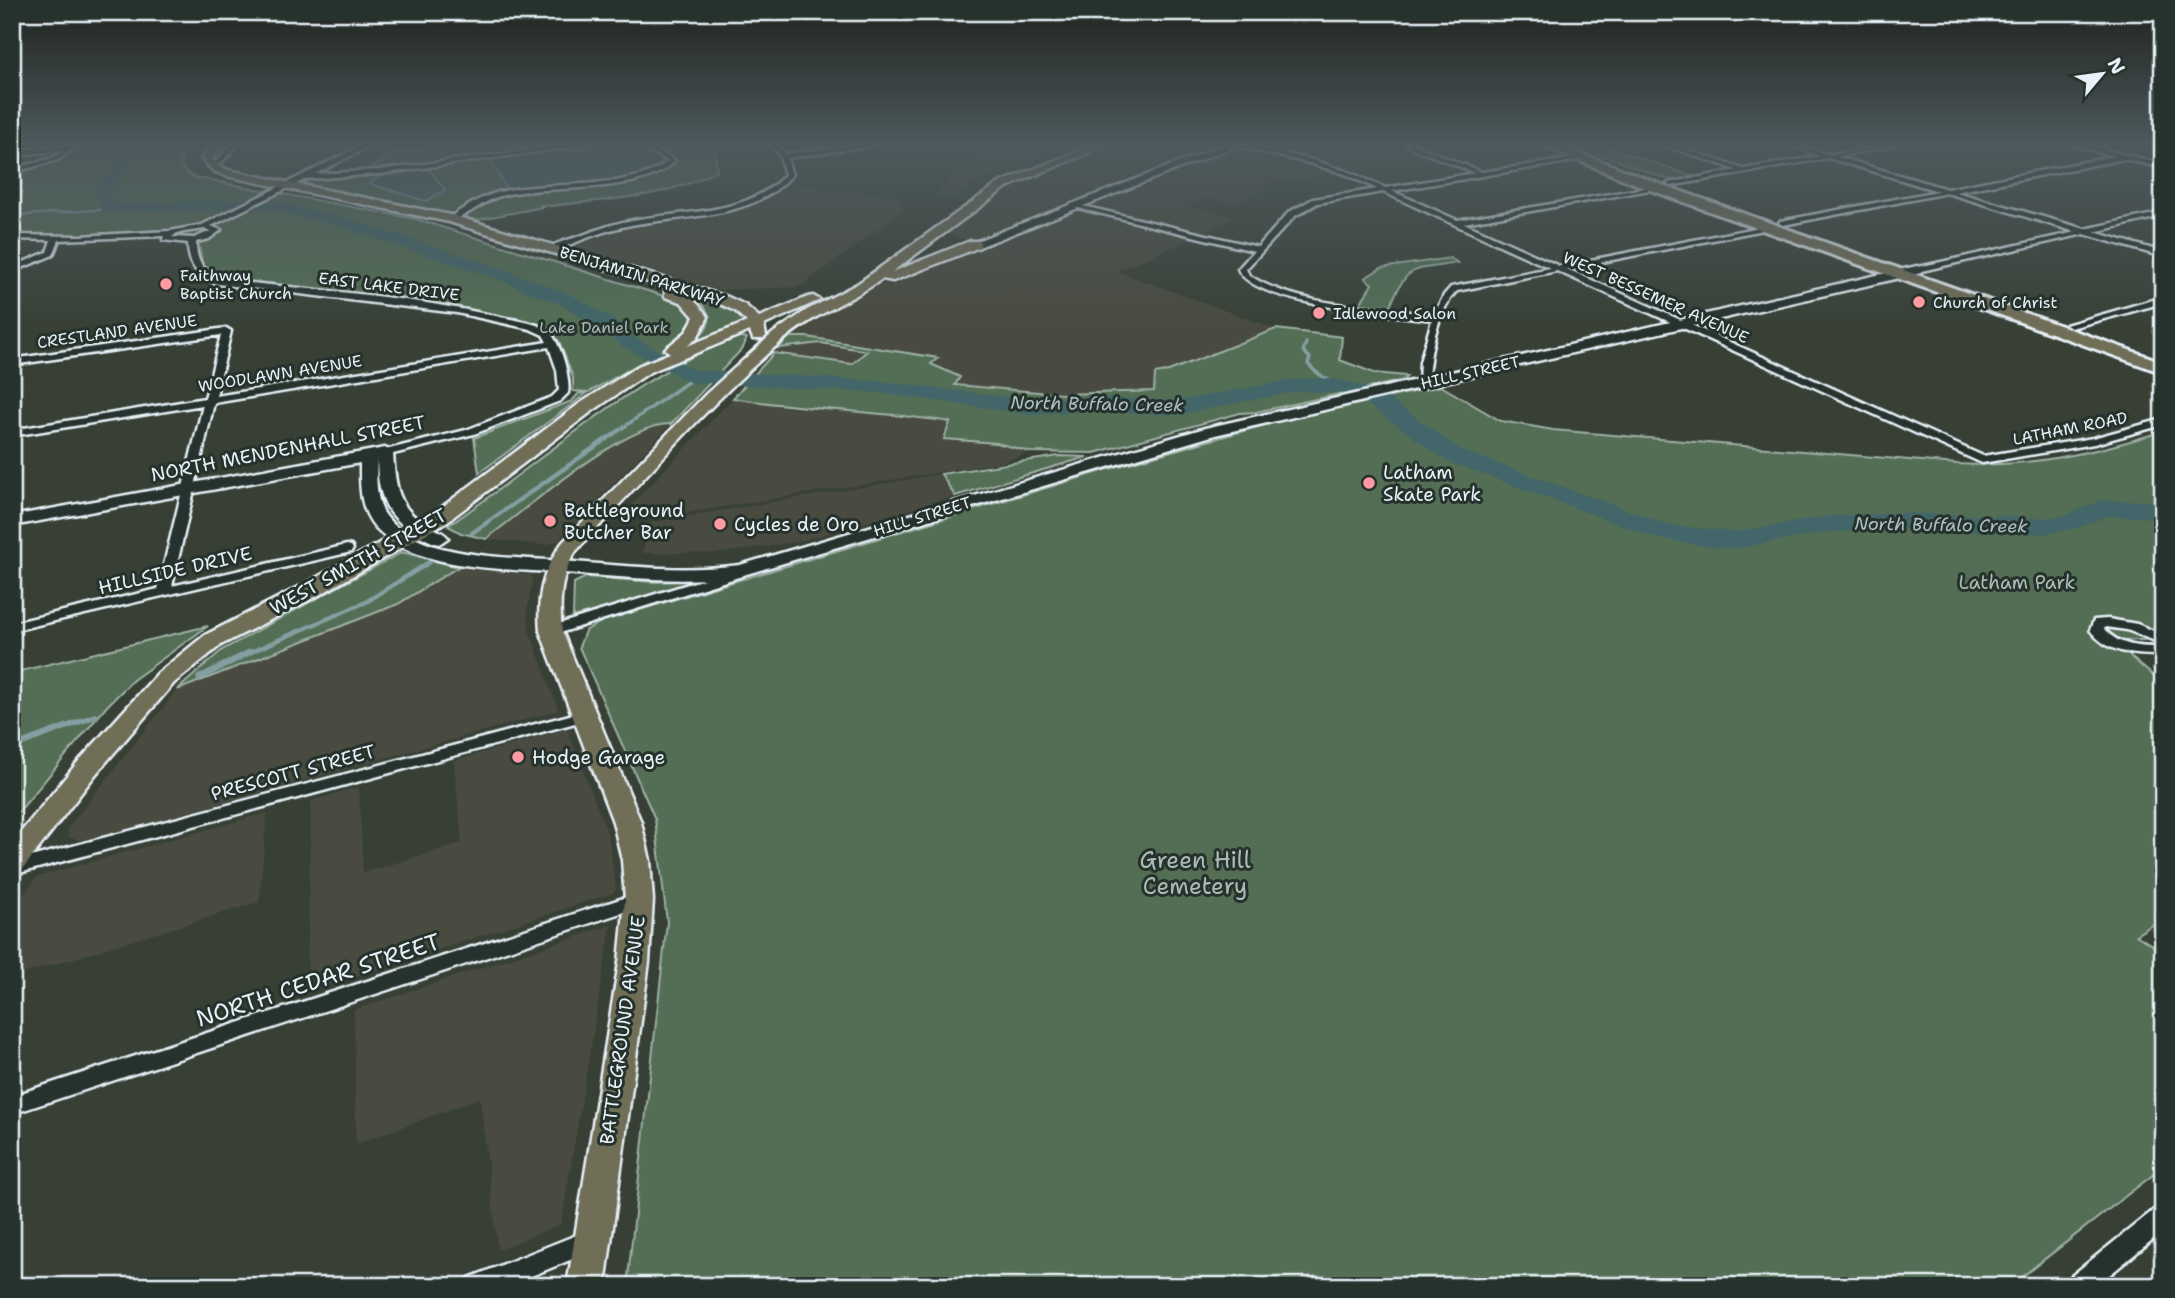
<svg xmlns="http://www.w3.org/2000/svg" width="2175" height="1298" viewBox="0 0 2175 1298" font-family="'Shantell Sans',sans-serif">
  <rect width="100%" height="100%" fill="#384036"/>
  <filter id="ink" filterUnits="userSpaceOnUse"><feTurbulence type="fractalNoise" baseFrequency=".0143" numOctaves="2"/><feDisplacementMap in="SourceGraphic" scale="14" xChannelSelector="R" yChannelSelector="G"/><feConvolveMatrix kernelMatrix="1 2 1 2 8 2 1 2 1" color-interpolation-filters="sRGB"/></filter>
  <g filter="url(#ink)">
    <path fill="#484c41" d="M981,145H1074L985,177L955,197L934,196Z
      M1118,145L1222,146L969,241L947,233L1017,183Z
      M1250,145H1386L1436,159L1353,171L1327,162Z
      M1235,149L1322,166L1341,173L1258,185L1267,188L1238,204L1205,198L1187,206L1234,217L1203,233L1091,206Z
      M791,184L899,197L904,210L800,287L717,290L572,247L636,225L723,213L760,203Z
      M1075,210L1193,238L1117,271L1276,329L1166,372L1155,374L1154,391L1084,394L954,385L931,363L937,358L807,337H789L810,321L875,286Z
      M821,343L867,351L853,364L774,353L779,348Z
      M733,398L790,408L891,413L951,422L944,439L997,443L1030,452L1002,462L648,519L623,514Z
      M659,424H671L557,541L545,545L486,539L596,457L632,435Z
      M941,474L955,496L802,541L723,553H643L647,523Z
      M458,567L531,575L532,582L527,610L529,630L558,709L556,711L92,839L78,840L69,837L68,828L177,690L398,604Z
      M567,729L608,835L616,889L613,893L307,992L311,801L359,787L363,873L462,843L454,761Z
      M267,813L259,902L12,977V910L37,877Z
      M611,925L561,1224L498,1250L480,1098L356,1144L354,1010Z"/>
    <path fill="#536e55" stroke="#9eb0a6" stroke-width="2" d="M79,145H190L180,161L184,170L193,177L416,219L680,301L695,317L685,338L589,392L573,391V378L559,341L535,326L473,310L239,281L203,266L198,240L169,237L173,234L82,237L12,235V173L60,160Z
      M454,145H698L715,152L717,170C670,199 605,199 551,206L539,205L543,207L476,220L303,184L311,179L359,175L394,153Z
      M1576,145H1602L1695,177L1677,180L1666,179Z
      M1450,258L1458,263C1413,271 1408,262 1390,307L1360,304L1372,284L1365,278L1381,268Z
      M693,295L726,306L747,321L685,346C711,330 721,314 690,296Z
      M1276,329L1342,337L1340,360L1374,373L1407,376L1404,380L1256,412L1240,413L1094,453L1030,452L997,443L944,439L950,422C878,411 805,410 733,398L774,353L852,364L867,351L821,343L779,348L789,337H807L938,358L931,364L960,377L955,385L1063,394L1154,391L1155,374L1166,372Z
      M737,336L747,338L743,348L671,424C626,422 525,510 486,539L461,533L448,526C543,461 629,379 737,336Z
      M1441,386L1501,421L1553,430L1957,464C2025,468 2099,452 2163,431V639L2121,641L2132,658L2163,684V918L2136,935L2163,952V1167L2010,1286H627L667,922L655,819L579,647L585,631L603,621L1136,461L1272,423Z
      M579,393L586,394L479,473L474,438L572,401Z
      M1059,456L1087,457L955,496L941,474Z
      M402,552L458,567L398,604L177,690L222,650Z
      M586,577L654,582L704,580L573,617L574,583Z
      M208,626L133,680L107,706L12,820V673Z"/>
    <path fill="#436669" stroke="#859ea2" stroke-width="2" d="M614,145L645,150L667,161C657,186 535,184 506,189L490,158Z
      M429,169L445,190L426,201L370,184C382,170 411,171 429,169Z"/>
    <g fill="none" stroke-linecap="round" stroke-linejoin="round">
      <path stroke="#859ea2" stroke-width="2.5" d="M12,216L108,209"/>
      <path stroke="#859ea2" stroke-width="3.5" d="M1306,343L1303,351L1310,358L1308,364C1318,376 1330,382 1345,387
        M607,439L696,376"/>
      <path stroke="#859ea2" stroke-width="4.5" d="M472,533L609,437
        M246,654L366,602L431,561"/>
      <path stroke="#859ea2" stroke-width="6" d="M199,678L250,652
        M12,747L95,716"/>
      <path fill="#436669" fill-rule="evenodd" d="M132,145H147L110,190L114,204L267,199L352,220L504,269L574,296L619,323L636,338L694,370L880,381L1030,400L1089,397L1177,401L1298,379L1320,378L1345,381L1380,392L1463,451L1669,525L1736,532L1831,516L1904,513L2044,518L2064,516L2103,500L2163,502V518L2107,516L2078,528L2044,534L1904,529L1831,532L1736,548H1717L1656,538L1447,461L1364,402L1341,393L1298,391L1177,415L1089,411L1030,414L880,393L689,382L622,346L605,331L560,304L492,277L341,227L267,209L102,212L95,190Z"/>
      <defs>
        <path id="street" d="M78,145L57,160L12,173V169L53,158L63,151L12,155V151Z
          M231,145H238L221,163L208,165V163L217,161Z
          M363,145H372L315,174L380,170L566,145H586L380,174L306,179L211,226L221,230L209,239L196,242C196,262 203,272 222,280C313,290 406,296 496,316C512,320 533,321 547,330C560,339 571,379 568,393L560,401L474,434L385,456L381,455V451L466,430L552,397L559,390L557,370L549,347L214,403L172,586L347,545L351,546L353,549L351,552L12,631V623L158,589L203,405L12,436V430L205,398L221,335L12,365V359L226,328L231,331L216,396L547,342L543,335L530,329L457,313L217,284C197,276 188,265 188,243L163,240L164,236L59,240L53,255L12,272V267L47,252L51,240L12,239V235L79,236L170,231L202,225ZM204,229L211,231L194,238L172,237L177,233Z
          M630,145C647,145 662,151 675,161C641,196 551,184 504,195C483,200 470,215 451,221L447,219C464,208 480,197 499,192C546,180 633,192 668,161L654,153Z
          M771,145H778L785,154L855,145H877L787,158L792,175C754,220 684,215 631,225C604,230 579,241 554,251L547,249C555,243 567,240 577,237C594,231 611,224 628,221C681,210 746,217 785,175L780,156Z
          M1232,145H1246L1313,160L1349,172L1385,188L1475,173L1405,145H1415L1482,172L1582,157L1580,160L1392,191L1457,220L1657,186L1655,189L1464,223L1559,266L1771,225L1772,227L1768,229L1567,269L1983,456L2093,438L2163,419V425L2094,444L1982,463L1557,271L1457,291C1437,310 1429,355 1428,383L1419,385L1420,362L1432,320C1394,315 1253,305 1238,269L1254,251L1070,206L1074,204L1258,247L1289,212L1313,199L1377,189L1345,174L1309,163ZM1383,192L1550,268L1451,287L1444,295L1434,315C1377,307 1297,307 1249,275L1246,269L1295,216L1318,203Z
          M1663,145H1674L1743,169L1820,156L1788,145C1802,145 1813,152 1827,154C1843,156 1875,145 1895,145L1837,157L1947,189L2115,156L2073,145H2086L2163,164V168L2124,159L1956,192L2085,229L2163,212V216L2094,232L2163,252V257L2084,234L1917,272L1913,270L1914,268L2076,232L1947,193L1783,225L1779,223L1780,221L1938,191L1828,158L1670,186L1668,183L1737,170Z
          M2163,297V303L2071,328L2066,325Z
          M737,569L743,573L742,576L556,634H546L544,631L546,628Z
          M2108,619L2137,624L2163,635V644L2127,630L2105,627L2104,629C2120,647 2140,647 2163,647V655C2135,655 2108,654 2090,630L2094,620Z
          M585,711L590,713L593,716L590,719L12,875V862Z
          M639,893L645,895L648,900L645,905L12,1114V1096Z
          M2163,1206V1231L2096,1286H2065L2069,1278L2155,1209Z
          M589,1230L597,1233L600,1241L597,1249L507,1286H465L469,1278Z"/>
        <path id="secondary" d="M1224,145H1239L979,247L969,244Z
          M1917,266L1921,267V273L1215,435L740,576C681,584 623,577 564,573C507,568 419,572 376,528C359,509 360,486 360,463L12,526V516L385,448L393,453C395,483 397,508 425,524C433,529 443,531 448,538L439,544L432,542C391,523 378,505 377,459C376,476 375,501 386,516C399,534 425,544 446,549C483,558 521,558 558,561C619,565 678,573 740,565L1205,428Z"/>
        <path id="primary" d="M210,145H220L213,159L221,167L233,171L455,216L728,297L745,305L759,317L808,297L813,296L820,300L764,325L766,336L763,339H753L750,331L650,372L591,412L448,521L321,594L221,645L174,683L95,775L22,870L12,873V843L77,763L158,673L205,635L305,584L434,513L579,404L638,366L670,353L665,349L686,332L694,317L681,302L665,297V291C685,288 697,302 708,317L697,338L687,346L747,322L735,311L718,303L449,222L226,176L213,171L202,159Z
          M1093,145H1108L1007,187L892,272L970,241H980V247L893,281L882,279C850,302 812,315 782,341C708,404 643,480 576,551C560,575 559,603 562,631L641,822L650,860L653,900L649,962L605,1286H567L619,962L625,900L622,860L613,822L540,631C537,597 542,571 562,543L707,393L773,333L807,310L857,284L999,183Z"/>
        <path id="highway" d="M1541,145H1559L1660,184L2163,362V373L1650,190Z"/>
      </defs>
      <use href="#street" stroke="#e8f1f8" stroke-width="5"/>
      <use href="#secondary" stroke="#e8f1f8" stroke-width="5"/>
      <use href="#primary" stroke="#e8f1f8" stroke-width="5"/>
      <use href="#highway" stroke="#e8f1f8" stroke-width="6"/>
      <use href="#street" fill="#26332d" fill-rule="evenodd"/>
      <use href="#secondary" fill="#26332d" fill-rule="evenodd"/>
      <use href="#primary" fill="#716e59" fill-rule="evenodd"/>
      <use href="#highway" fill="#716e59" fill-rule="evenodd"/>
    </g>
  </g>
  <linearGradient id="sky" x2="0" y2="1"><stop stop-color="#1f231e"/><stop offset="0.44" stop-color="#4d595d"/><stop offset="1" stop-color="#4d595d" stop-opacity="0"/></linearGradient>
  <rect width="2175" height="327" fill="url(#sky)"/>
  <g fill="#ff9aa2" stroke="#26332d" stroke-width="2.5">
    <circle cx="166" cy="284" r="7"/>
    <circle cx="1919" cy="302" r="7"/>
    <circle cx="1319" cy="313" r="7"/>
    <circle cx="1369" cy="483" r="7"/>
    <circle cx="550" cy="521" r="7"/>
    <circle cx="720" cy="524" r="7"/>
    <circle cx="518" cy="757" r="7"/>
  </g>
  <g text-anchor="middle" stroke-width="6" stroke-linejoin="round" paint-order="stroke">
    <g font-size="16" fill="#e8f1f8" stroke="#26332d" text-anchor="start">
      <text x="180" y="281">Faithway<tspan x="180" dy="18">Baptist Church</tspan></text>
      <text x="1933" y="308">Church of Christ</text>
      <text x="1333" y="319">Idlewood Salon</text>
    </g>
    <g font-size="16" fill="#e8f1f8" stroke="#26332d">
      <text transform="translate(642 276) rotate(17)" y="6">BENJAMIN PARKWAY</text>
      <text transform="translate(389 286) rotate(7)" y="6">EAST LAKE DRIVE</text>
      <text transform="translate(1656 297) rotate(24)" y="6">WEST BESSEMER AVENUE</text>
      <text transform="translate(117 331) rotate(-8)" y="6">CRESTLAND AVENUE</text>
      <text transform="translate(1470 372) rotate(-13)" y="6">HILL STREET</text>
      <text transform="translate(280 373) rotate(-9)" y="6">WOODLAWN AVENUE</text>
      <text transform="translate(2070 428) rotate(-11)" y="6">LATHAM ROAD</text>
      <text transform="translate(922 516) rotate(-17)" y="6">HILL STREET</text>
    </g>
    <g font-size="16" fill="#acbdb7" stroke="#26332d">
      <text x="604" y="333">Lake Daniel Park</text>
    </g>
    <g font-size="18" font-style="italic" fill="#aec0c6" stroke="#26332d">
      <text transform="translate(1097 404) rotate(1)" y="6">North Buffalo Creek</text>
      <text transform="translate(1941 525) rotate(1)" y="6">North Buffalo Creek</text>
    </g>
    <g font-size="19" fill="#e8f1f8" stroke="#26332d">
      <text transform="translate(288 448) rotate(-11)" y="7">NORTH MENDENHALL STREET</text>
      <text transform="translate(358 561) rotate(-29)" y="7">WEST SMITH STREET</text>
      <text transform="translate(175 570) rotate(-13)" y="7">HILLSIDE DRIVE</text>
      <text transform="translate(293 772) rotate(-15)" y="7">PRESCOTT STREET</text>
      <text transform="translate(622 1030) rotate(-82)" y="7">BATTLEGROUND AVENUE</text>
    </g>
    <g font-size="19" fill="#e8f1f8" stroke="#26332d" text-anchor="start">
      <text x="1383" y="479">Latham<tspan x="1383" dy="22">Skate Park</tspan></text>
      <text x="564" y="517">Battleground<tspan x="564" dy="22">Butcher Bar</tspan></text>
      <text x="734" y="531">Cycles de Oro</text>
      <text x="532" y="764">Hodge Garage</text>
    </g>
    <g font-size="19" fill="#acbdb7" stroke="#26332d">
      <text x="2017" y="589">Latham Park</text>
    </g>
    <g font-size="23" fill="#acbdb7" stroke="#26332d">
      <text x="1195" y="868">Green Hill<tspan x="1195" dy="26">Cemetery</tspan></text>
    </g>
    <g font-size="23" fill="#e8f1f8" stroke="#26332d">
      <text transform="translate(318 980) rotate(-18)" y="8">NORTH CEDAR STREET</text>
    </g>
  </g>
  <rect width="2175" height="1298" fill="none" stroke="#26332d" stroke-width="42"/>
  <rect x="21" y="21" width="2133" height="1256" fill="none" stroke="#e8f1f8" stroke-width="2.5" filter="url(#ink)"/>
  <g transform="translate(2102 74) rotate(61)" stroke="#26332d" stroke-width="5" paint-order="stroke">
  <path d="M0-5L12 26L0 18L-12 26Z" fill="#e8f1f8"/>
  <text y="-10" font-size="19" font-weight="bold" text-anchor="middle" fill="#e8f1f8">N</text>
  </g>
</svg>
